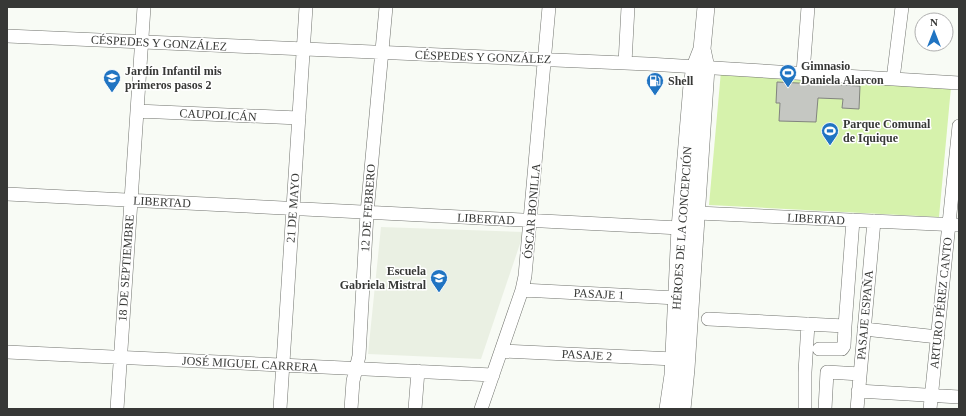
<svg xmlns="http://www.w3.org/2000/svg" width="966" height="416" viewBox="0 0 966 416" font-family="Georgia,serif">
  <rect width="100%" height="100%" fill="#f8fbf5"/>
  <path fill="#eaf0e3" d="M381,227L524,232L481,359L368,354Z"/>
  <path fill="#d6f2ac" d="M721,71L951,87L939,217L709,205Z"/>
  <path fill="#c5c7c2" stroke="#82847f" d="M777,82L860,86L859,109L842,108L843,99L818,98L816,122L779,121L780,103H776Z"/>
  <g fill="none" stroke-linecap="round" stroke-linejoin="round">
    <defs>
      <path id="minor" d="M7,36L648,64L959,83
        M625,63L628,7
        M803,73L808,7
        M893,79L902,7
        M137,111L299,118
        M7,194L680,228L697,213L959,225
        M522,290L677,298
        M708,319L845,326L853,220
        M864,329L938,337
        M819,349H842L844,346L845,326
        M501,351L674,359
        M7,352L493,375
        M858,391L959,397
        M117,409L144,7
        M280,409L306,7
        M351,409L353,381L359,356L367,213L386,7
        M415,409L418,371
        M481,409L522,290L525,276L549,7
        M805,409V372L808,324
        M825,409L827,372L860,374
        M857,409L874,221
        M930,409L959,126"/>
      <path id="major" d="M668,409L673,375L680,228L692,85L695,67L702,49L706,7
        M682,409L686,369L706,68L702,49"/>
    </defs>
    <use href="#minor" stroke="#72746f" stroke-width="14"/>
    <use href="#major" stroke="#72746f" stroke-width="18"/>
    <use href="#minor" stroke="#fff" stroke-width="13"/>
    <use href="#major" stroke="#fff" stroke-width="17"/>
  </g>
  <defs>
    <symbol id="stadium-pin" viewBox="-11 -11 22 30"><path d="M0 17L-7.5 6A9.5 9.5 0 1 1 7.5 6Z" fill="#2074c2" stroke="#fff"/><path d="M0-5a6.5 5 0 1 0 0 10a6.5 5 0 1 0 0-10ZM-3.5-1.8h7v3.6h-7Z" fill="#fff"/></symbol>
    <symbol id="school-pin" viewBox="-11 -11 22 30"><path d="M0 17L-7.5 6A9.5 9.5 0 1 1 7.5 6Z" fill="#2074c2" stroke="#fff"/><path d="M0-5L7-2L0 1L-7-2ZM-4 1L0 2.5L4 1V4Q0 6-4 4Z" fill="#fff"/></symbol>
    <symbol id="fuel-pin" viewBox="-11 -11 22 30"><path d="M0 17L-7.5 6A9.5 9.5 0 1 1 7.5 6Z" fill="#2074c2" stroke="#fff"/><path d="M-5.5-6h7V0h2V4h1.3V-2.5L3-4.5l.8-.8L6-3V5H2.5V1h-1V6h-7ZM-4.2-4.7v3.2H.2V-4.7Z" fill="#fff"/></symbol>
  </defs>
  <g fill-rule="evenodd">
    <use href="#stadium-pin" x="778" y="63" width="20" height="27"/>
    <use href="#school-pin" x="102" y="68" width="20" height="27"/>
    <use href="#fuel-pin" x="645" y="71" width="20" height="27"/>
    <use href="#stadium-pin" x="820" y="121" width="20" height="27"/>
    <use href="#school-pin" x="429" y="268" width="20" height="27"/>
  </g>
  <g text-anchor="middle" stroke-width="3" stroke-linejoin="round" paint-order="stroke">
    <g font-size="12" fill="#373836" stroke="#fff">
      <text transform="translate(159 43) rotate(3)" y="4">CÉSPEDES Y GONZÁLEZ</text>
      <text transform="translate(483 57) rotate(2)" y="4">CÉSPEDES Y GONZÁLEZ</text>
      <text transform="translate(218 115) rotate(3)" y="4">CAUPOLICÁN</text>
      <text transform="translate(162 202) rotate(3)" y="4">LIBERTAD</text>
      <text transform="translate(293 208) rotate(-86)" y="4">21 DE MAYO</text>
      <text transform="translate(368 208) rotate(-86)" y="4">12 DE FEBRERO</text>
      <text transform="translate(532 211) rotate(-85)" y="4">ÓSCAR BONILLA</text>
      <text transform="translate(486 219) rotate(3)" y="4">LIBERTAD</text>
      <text transform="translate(816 219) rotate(3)" y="4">LIBERTAD</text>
      <text transform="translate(682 228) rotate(-86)" y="4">HÉROES DE LA CONCEPCIÓN</text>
      <text transform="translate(126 268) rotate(-86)" y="4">18 DE SEPTIEMBRE</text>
      <text transform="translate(599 294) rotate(3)" y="4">PASAJE 1</text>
      <text transform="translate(941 303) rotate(-84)" y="4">ARTURO PÉREZ CANTO</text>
      <text transform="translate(865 315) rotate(-85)" y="4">PASAJE ESPAÑA</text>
      <text transform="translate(587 355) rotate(3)" y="4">PASAJE 2</text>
      <text transform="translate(250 364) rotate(3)" y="4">JOSÉ MIGUEL CARRERA</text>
    </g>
    <g font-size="12" font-weight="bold" fill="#373836" stroke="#fff" text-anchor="start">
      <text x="801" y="70">Gimnasio<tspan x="801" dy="14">Daniela Alarcon</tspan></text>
      <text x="125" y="75">Jardín Infantil mis<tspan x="125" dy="14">primeros pasos 2</tspan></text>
      <text x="668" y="85">Shell</text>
      <text x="843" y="128">Parque Comunal<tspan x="843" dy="14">de Iquique</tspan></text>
      <text x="426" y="275" text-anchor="end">Escuela<tspan x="426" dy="14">Gabriela Mistral</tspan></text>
    </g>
  </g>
  <rect width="966" height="416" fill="none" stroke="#373836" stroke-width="16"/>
  <g transform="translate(934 32)"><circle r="19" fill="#ffffff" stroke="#afafaf"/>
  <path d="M0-3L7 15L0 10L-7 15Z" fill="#2074c2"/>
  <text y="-6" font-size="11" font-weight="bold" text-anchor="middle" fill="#373836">N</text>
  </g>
</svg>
